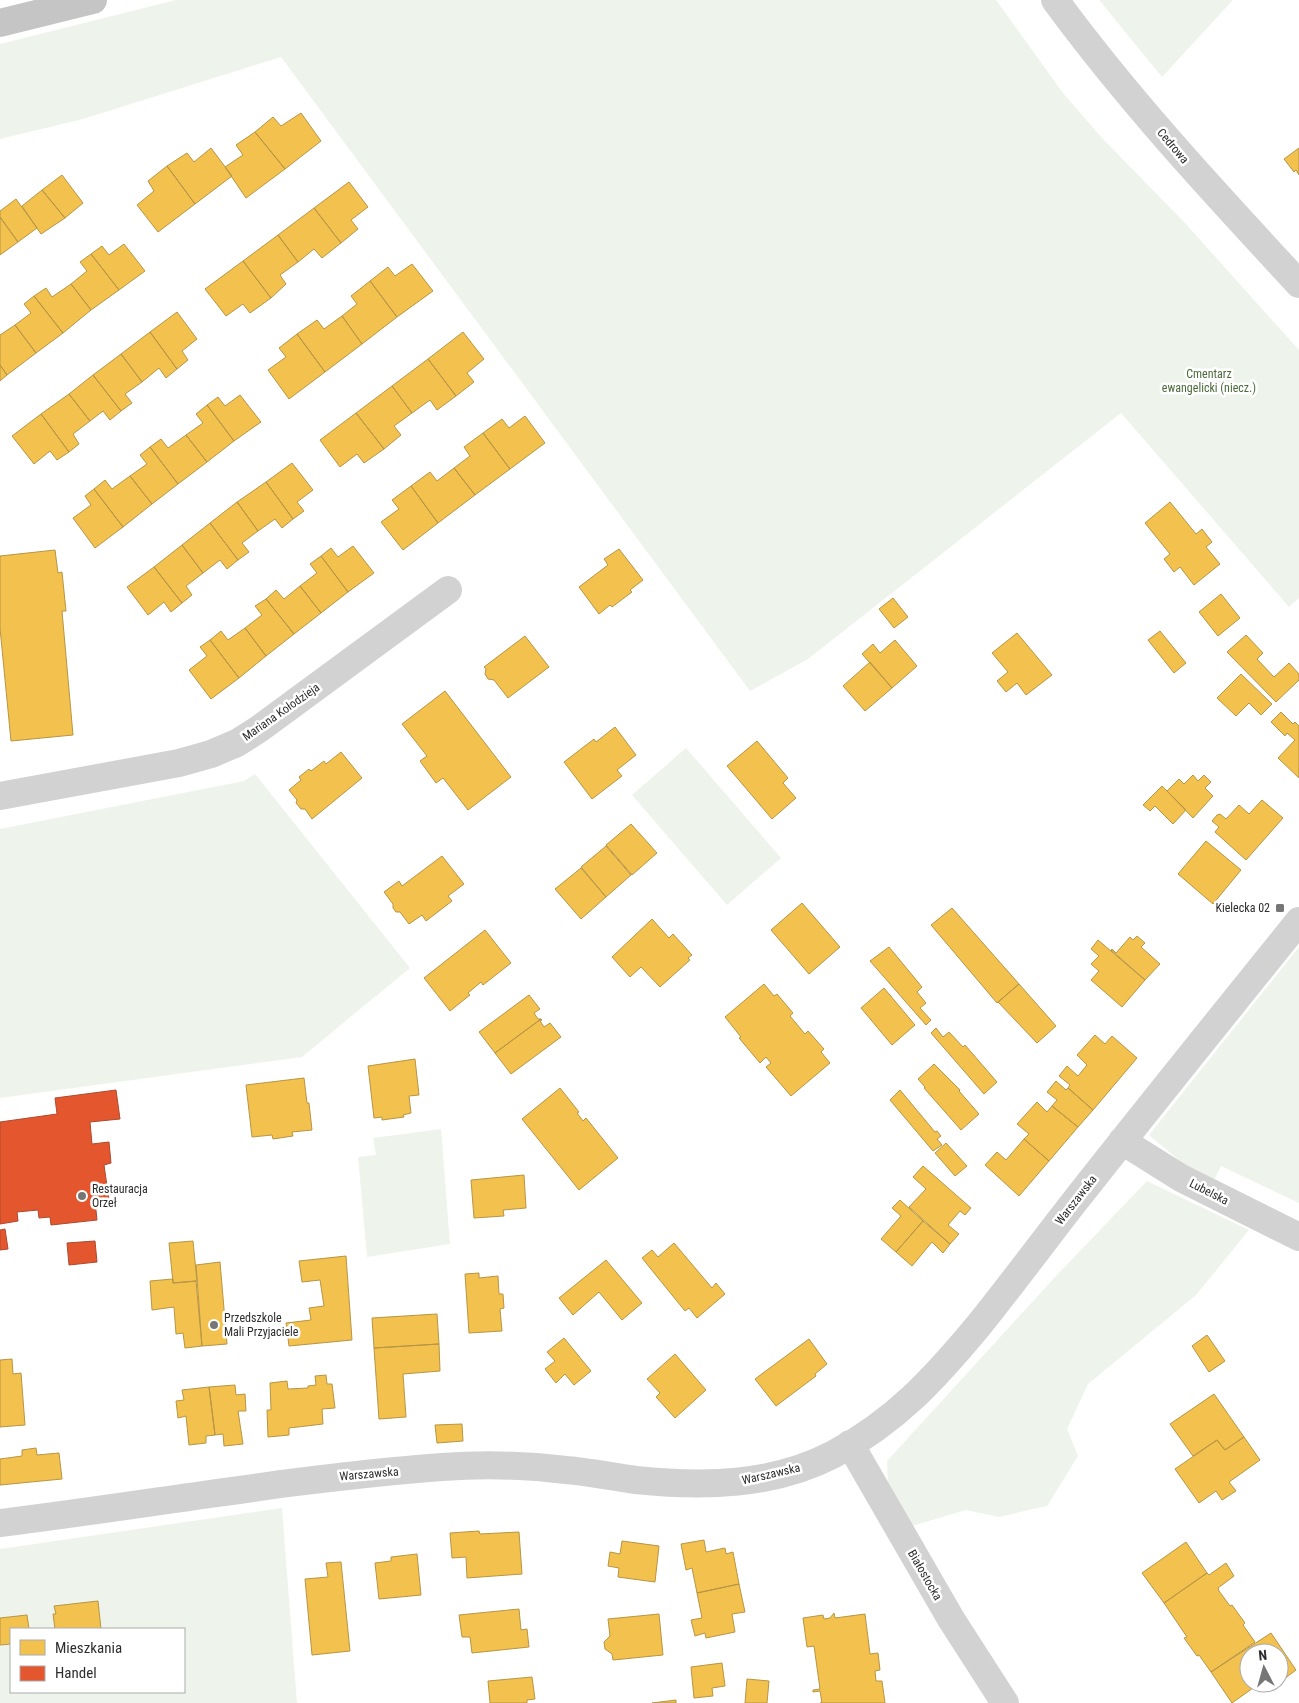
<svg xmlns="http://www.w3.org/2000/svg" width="1299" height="1703" viewBox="0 0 1299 1703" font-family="'Roboto Condensed',sans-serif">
  <rect width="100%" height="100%" fill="#fff"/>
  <path fill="#eef4eb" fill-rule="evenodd" d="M176,0H996L1063,93L1102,138L1184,222L1299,350V598L1289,607L1121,413L808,659L750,691L281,57L83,119L0,139V44Z
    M1099,0H1233L1162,77Z
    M686,748L781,858L727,905L632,795Z
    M255,774L410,968L302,1057L0,1098V829L244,781Z
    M1299,947V1203L1221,1166L1214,1180L1186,1166L1149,1135Z
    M441,1129L450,1244L367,1257L358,1157L376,1155L373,1138Z
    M1147,1181L1249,1230L1196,1295L1088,1384L1067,1429L1078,1456L1047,1506L999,1517L966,1510L912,1526L888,1486L887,1461L1055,1277Z
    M282,1508L297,1703H0V1549ZM11,1629H184V1692H11Z"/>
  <path fill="#f2c14e" stroke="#b79544" d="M301,113L321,141L285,169L255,132L273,117L281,126Z
    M255,132L285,169L246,198L225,167L243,155L236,145Z
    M211,148L232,176L195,204L167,166L187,153L194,162Z
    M1299,148V175L1296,170L1294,172L1284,159Z
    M167,166L195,204L158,232L137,205L154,191L148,181Z
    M62,175L83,203L65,218L42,190Z
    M349,182L368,207L351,220L358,229L341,243L314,208Z
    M42,190L65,218L41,234L22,206Z
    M16,199L37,228L18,242L0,217V211Z
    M314,208L341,243L322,258L314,249L298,262L278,235Z
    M0,217L18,242L0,255Z
    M278,235L298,262L280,275L286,284L271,298L243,261Z
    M124,244L145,271L119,290L91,254L102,246L109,255Z
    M91,254L119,290L91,310L71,284L87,271L80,262Z
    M243,261L271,298L250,313L243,304L226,316L205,289Z
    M412,264L433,291L397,317L370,281L388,267L395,276Z
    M370,281L397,317L362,344L342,316L357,304L351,296Z
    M71,284L91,310L63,333L34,296L46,288L52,297Z
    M34,296L63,333L36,353L15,325L31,313L24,304Z
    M177,312L197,339L182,351L188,360L177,369L150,332Z
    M342,316L362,344L325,372L297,334L317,320L324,329Z
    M15,325L36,353L7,375L0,365V335Z
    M150,332L177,369L166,378L159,368L142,382L121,354Z
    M463,332L484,359L467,373L474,382L456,396L428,359Z
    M297,334L325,372L289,399L268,370L286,357L279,348Z
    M121,354L142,382L125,394L132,403L121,411L93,375Z
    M428,359L456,396L437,410L430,400L412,413L392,386Z
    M0,365L7,375L0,381Z
    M93,375L121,411L110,420L103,411L90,421L69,394Z
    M392,386L412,413L394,426L401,435L384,449L356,413Z
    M69,394L90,421L73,434L79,444L69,452L41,414Z
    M240,395L261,422L234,441L207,405L218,397L225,406Z
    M207,405L234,441L207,462L186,435L203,423L196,414Z
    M356,413L384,449L364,463L357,454L340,467L320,440Z
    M41,414L69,452L57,460L50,451L34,464L12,436Z
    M525,416L545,443L510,469L483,433L502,419L509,428Z
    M483,433L510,469L475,495L454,468L470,456L464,447Z
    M186,435L207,462L178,484L150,447L161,439L168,448Z
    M150,447L178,484L152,504L130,476L147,464L140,455Z
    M292,463L313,490L297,502L304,511L293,519L266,482Z
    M454,468L475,495L438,523L411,486L430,472L437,481Z
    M130,476L152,504L123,527L94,489L105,480L112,489Z
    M266,482L293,519L282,528L275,519L258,531L237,502Z
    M411,486L438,523L403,550L381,522L399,509L392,500Z
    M94,489L123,527L95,548L73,518L91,505L85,496Z
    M237,502L258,531L242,543L249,552L238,560L210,523Z
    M1170,502L1196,534L1202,529L1212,542L1206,547L1220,564L1194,585L1180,567L1174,572L1164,559L1170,554L1145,523Z
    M210,523L238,560L227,569L220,560L203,573L182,545Z
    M182,545L203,573L186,586L192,595L182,603L154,567Z
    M353,546L374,573L348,592L321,556L331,548L338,557Z
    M619,549L643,580L630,590L632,592L612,607L610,605L599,614L579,587L608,565L604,559Z
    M55,550L58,573L62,572L66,611H62L73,735L11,741L0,628V556Z
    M321,556L348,592L321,613L300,586L317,573L310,564Z
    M154,567L182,603L171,612L164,602L148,615L127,587Z
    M300,586L321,613L294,634L266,599L276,590L284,599Z
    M1221,594L1240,618L1218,636L1199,612Z
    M893,598L908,617L894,628L879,609Z
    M266,599L294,634L266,656L245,628L262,615L255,606Z
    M245,628L266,656L239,678L210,640L221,631L228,640Z
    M1160,631L1186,663L1174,673L1148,640Z
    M1017,633L1052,675L1026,695L1017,683L1006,692L997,681L1008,672L992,653Z
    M1246,635L1263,653L1257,659L1274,677L1289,663L1299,674V680L1276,702L1227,652Z
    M525,636L549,667L508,698L494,680L488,679L485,674L486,669L484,667Z
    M210,640L239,678L211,699L189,670L207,656L200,647Z
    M895,640L917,666L892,688L862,654L873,644L880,653Z
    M870,662L892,688L865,711L843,686Z
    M1241,674L1272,704L1261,715L1249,703L1236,716L1217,698Z
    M445,691L511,777L468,810L443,778L436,783L420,761L427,756L402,724Z
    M1281,712L1293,724L1295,722L1299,726V778L1278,758L1295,740L1287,733L1285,736L1271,722Z
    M615,727L636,755L617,770L622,776L592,799L564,762L594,739L596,742Z
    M757,741L788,778L783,783L796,798L772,819L727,766Z
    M341,752L362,778L312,819L305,809H301L296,803L297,800L289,790L301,780L299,777L309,769L311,771L324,761L326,764Z
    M1193,775L1198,781L1204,775L1211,782L1205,788L1213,796L1193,818L1167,791L1179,779L1184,784Z
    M1162,786L1186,810L1173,824L1155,806L1150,811L1143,805Z
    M1262,800L1283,818L1246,860L1215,832L1219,827L1212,821L1217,815L1220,814L1226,819L1239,805L1249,814Z
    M631,824L657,853L632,875L606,845Z
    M1206,841L1241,870L1213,904L1178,874Z
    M606,846L631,875L606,897L581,867Z
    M442,856L464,884L448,896L452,901L426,921L422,915L409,924L400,912H396L393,908V904L384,892L399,881L402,886Z
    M581,868L606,897L581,919L555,889Z
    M802,903L840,947L809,974L771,930Z
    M952,908L1019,984L997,1003L931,925Z
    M652,919L669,938L673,934L692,955L688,958L690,960L660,987L641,967L630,977L612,957Z
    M485,930L511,963L483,985L481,982L468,993L470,995L450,1011L424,978Z
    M1137,936L1145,943L1141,947L1160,964L1145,980L1111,950L1112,949L1116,953L1130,937L1133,940Z
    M1098,940L1145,980L1122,1007L1091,980L1099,971L1091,964L1099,956L1091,949Z
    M889,947L922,987L917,992L926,1003L920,1008L931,1020L926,1025L870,961Z
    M764,984L774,996L777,994L793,1013L790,1016L805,1034L808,1031L824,1049L821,1052L830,1063L791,1096L766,1067L771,1063L766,1057L760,1063L739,1038L741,1037L725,1017Z
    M1019,984L1056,1026L1037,1043L998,1002Z
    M884,988L915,1025L892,1045L861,1008Z
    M529,995L540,1009L534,1013L538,1019H541L495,1053L479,1032Z
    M541,1019L542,1020L540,1021L544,1027L550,1023L561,1037L511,1074L495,1053Z
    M936,1028L943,1037L949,1032L963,1047L965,1045L997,1082L984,1094L931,1033Z
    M1095,1035L1105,1044L1112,1036L1137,1058L1093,1110L1068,1088L1070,1085L1059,1076L1067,1066L1078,1076L1087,1065L1077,1055Z
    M415,1059L419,1095L409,1096L411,1113L403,1115L404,1117L382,1120V1117L374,1118L368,1066Z
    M934,1064L960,1090L959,1091L979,1114L961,1130L924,1088L925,1087L918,1079Z
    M304,1078L307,1103H309L312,1130L292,1132L293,1136L273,1139L272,1135L252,1137L246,1085Z
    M1056,1081L1066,1090L1068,1088L1093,1110L1078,1127L1052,1106L1057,1100L1047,1092Z
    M560,1088L579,1112L577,1113L583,1121L586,1118L618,1158L579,1190L522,1119Z
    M900,1090L935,1132L937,1131L941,1136L937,1139L942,1145L933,1151L890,1100Z
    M1037,1102L1047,1112L1052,1106L1078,1127L1049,1161L1024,1139L1029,1134L1017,1124Z
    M1024,1139L1049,1161L1019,1196L985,1165L997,1152L1006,1160Z
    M946,1143L967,1166L955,1176L935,1153Z
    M923,1166L971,1208L965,1215L960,1211L948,1225L959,1234L950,1244L909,1207L926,1189L913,1177Z
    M524,1175L526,1208L503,1210L504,1216L474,1218L471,1180Z
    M900,1200L923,1221L896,1252L881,1239L901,1216L892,1208Z
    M923,1221L950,1244L943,1253L932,1242L912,1266L896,1252Z
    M193,1241L197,1281L173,1283L169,1243Z
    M674,1243L712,1288L716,1283L725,1294L697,1318L689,1308L685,1311L642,1258L652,1250L658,1257Z
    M346,1256L352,1340L289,1346L286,1323L311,1320L309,1308L324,1306L320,1280L302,1282L299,1261Z
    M606,1260L642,1303L622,1320L599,1292L573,1315L559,1298Z
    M220,1262L227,1344L202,1346L196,1265Z
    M479,1273V1278L498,1276L499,1294H503L504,1308L500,1309L502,1331L469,1333L465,1274Z
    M173,1279V1283L196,1281L202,1346L185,1348L183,1333L176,1334L174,1307L152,1310L150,1281Z
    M437,1314L439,1344L374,1348L372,1318Z
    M1207,1335L1225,1361L1209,1372L1192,1346Z
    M564,1338L591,1371L574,1385L565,1374L556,1383L545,1369L555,1361L547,1352Z
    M809,1339L827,1364L815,1374L816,1376L776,1406L755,1379Z
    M439,1344L440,1371L403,1374L406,1417L379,1419L374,1348Z
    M675,1354L706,1390L675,1418L656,1397L660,1393L647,1379Z
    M12,1359L13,1374L21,1373L25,1425L0,1427V1360Z
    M326,1375L327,1384H332L335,1408L322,1409L323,1424L289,1428V1435L268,1437L267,1410H271L270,1383L287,1381L288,1389L308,1388V1386L316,1385L315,1376Z
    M235,1385L236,1395L245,1394L246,1411H238L243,1444L224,1446L223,1434L215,1435L209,1387Z
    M209,1387L215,1435L206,1436V1443L189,1445L186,1416L178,1418L176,1401L184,1400L182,1390Z
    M1214,1394L1244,1437L1225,1450L1217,1440L1193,1456L1170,1424Z
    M462,1424L463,1441L437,1443L435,1425Z
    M1244,1437L1260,1460L1229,1482L1236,1491L1222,1500L1216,1491L1199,1503L1175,1469L1217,1440L1225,1450Z
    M36,1448L37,1455L59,1453L62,1479L0,1485V1459L22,1456V1450Z
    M479,1531L480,1534L519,1532L522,1574L467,1578L466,1557L452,1558L450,1533Z
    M704,1540L706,1552L725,1548L726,1554L733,1552L739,1584L697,1593L692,1568L686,1570L681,1544Z
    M622,1541L659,1546L655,1582L618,1577L619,1568L608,1566L610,1552L620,1554Z
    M1186,1542L1207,1573L1164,1603L1142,1573Z
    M417,1554L421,1595L379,1599L375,1563L391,1561V1557Z
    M341,1562L350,1651L312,1655L305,1579L328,1577L326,1563Z
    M1226,1563L1234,1576L1218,1588L1219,1591L1230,1606L1232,1605L1245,1623L1243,1625L1255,1642L1211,1672L1199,1655L1197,1656L1184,1638L1187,1637L1164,1603L1207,1573L1209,1575Z
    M739,1584L745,1612L732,1614L735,1632L706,1638L705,1633L695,1636L691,1620L702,1618L697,1593Z
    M98,1601L101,1629H55L53,1614H56L54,1606Z
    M519,1609L521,1630L527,1629L529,1647L472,1653L470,1637H462L459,1615Z
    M834,1613L835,1618L865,1614L870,1654L878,1653L880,1670L875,1671L876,1681H882L885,1703H820H822L820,1691L813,1692V1690L820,1689L814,1646L807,1647L803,1618L823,1615L824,1619L830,1618Z
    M659,1614L663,1655L613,1660L612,1654L605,1649L604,1642L610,1636L608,1619Z
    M27,1615L29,1629H11V1644L0,1645V1618Z
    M1271,1633L1296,1670L1280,1682L1279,1680V1653H1249V1683H1260L1232,1703L1211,1672Z
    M722,1663L725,1686L712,1688L713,1696L694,1698L691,1667Z
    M532,1677L535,1699L527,1700V1703H490L488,1681Z
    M747,1679L769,1681L767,1703H745Z
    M676,1700V1703H652Z"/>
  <path fill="#e4572e" stroke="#ad4a2e" d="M116,1090L120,1119L90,1122L92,1144L109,1142L111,1163L104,1165L109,1200L95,1201L97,1220L51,1225L50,1217L39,1218L38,1210L17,1212L18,1221L0,1224V1122L57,1114L55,1098Z
    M5,1229L8,1249L0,1250V1230Z
    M95,1241L97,1262L69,1265L67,1243Z"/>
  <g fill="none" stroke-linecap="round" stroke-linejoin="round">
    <path stroke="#d2d2d2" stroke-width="28" d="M1055,0C1129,101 1214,192 1299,284
      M0,796L179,763L211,754L237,743L259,729L448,590
      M1122,1141L1181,1178L1299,1237
      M850,1444L951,1619L1005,1703
      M0,1523C147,1505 294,1478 442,1467C483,1464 525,1465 566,1470C590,1472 613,1477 636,1480C703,1487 773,1486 834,1454C896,1421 935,1378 979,1325C1012,1284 1043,1242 1075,1201C1149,1107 1224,1014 1299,921"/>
    <path stroke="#c5c5c5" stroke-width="28" d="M0,23L93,0"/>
  </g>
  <g fill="#767676" stroke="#fff" stroke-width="2">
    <rect x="1275" y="903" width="10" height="10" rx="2.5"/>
    <circle cx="82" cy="1196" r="5"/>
    <circle cx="214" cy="1325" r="5"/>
  </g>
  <g text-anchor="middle" stroke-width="5" stroke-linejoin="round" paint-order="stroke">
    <g font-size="12" fill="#2d2d2d" stroke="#fff">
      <text transform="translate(1173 146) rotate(50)" y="4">Cedrowa</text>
      <text transform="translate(281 712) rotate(-35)" y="4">Mariana Kołodzieja</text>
      <text transform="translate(1209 1192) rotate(27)" y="4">Lubelska</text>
      <text transform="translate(1076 1200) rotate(-52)" y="4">Warszawska</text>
      <text transform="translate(369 1474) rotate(-5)" y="4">Warszawska</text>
      <text transform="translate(771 1474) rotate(-13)" y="4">Warszawska</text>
      <text transform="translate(925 1575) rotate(60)" y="4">Białostocka</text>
    </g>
    <g font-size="12" fill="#4b6a39" stroke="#fff">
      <text x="1209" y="378">Cmentarz<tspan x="1209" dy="14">ewangelicki (niecz.)</tspan></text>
    </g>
    <g font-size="12" fill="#2d2d2d" stroke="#fff" text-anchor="start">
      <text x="1270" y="912" text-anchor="end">Kielecka 02</text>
      <text x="92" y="1193">Restauracja<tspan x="92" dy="14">Orzeł</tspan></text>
      <text x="224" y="1322">Przedszkole<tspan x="224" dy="14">Mali Przyjaciele</tspan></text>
    </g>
  </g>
  <rect x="10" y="1628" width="175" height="65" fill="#ffffff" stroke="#ababab"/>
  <rect x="20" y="1640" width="25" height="15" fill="#f2c14e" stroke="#ababab"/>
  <text x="55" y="1653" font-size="15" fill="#2d2d2d">Mieszkania</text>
  <rect x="20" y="1666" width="25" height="15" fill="#e4572e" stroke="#ababab"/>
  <text x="55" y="1678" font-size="15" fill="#2d2d2d">Handel</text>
  <g transform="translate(1264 1668) rotate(354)"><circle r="24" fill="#ffffff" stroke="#ababab"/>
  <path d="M0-4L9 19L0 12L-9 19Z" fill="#767676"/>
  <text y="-8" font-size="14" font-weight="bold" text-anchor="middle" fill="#2d2d2d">N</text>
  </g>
</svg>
